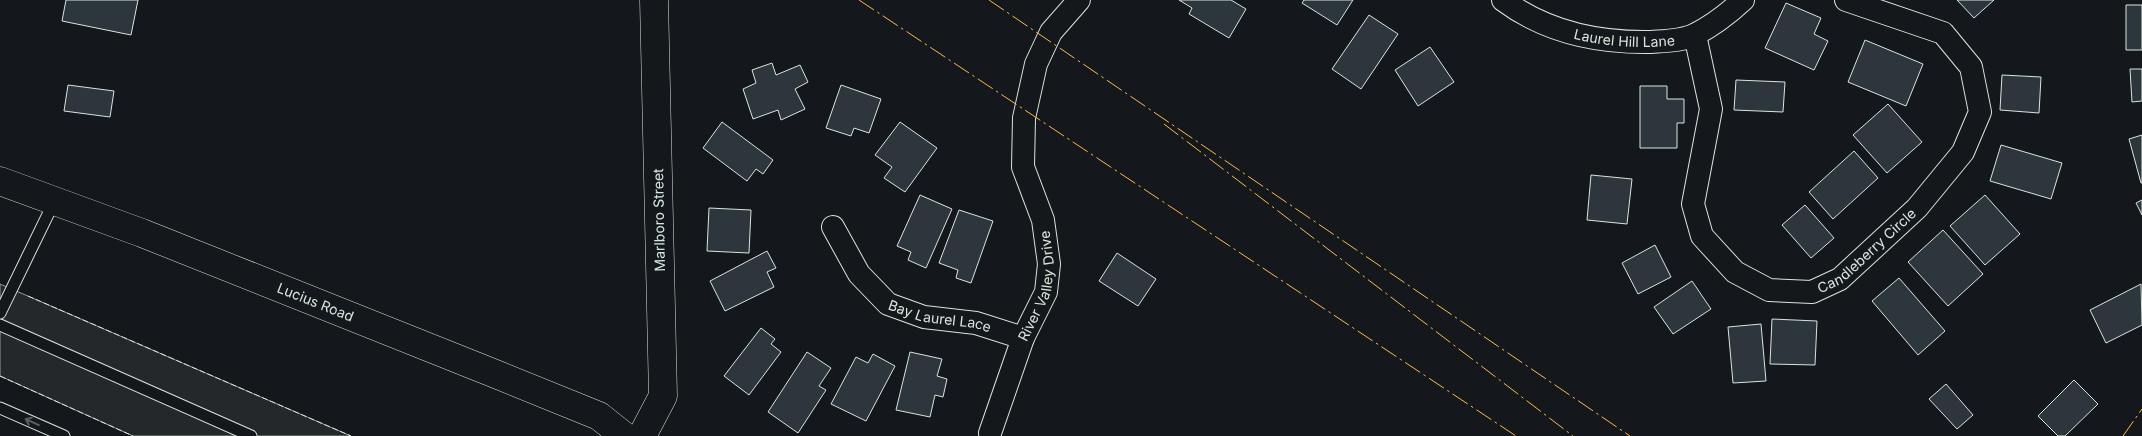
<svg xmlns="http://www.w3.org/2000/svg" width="2142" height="436" viewBox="0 0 2142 436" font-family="Inter,sans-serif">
  <rect width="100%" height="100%" fill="#14181c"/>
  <path fill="#24282b" stroke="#939e99" d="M0,284L351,436H133L0,376Z"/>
  <path fill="#2c363c" stroke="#d8e6dc" d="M66,0H138L131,35L62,21Z
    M1179,0H1231L1246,9L1229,38L1189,14L1192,8Z
    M1304,0H1353L1337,25L1302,3Z
    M1957,0H1994L1974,18Z
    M1786,3L1821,18L1814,34L1828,41L1814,70L1765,48Z
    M2126,5H2142V50H2126Z
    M1369,15L1398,34L1361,89L1332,69Z
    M1865,40L1923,64L1906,106L1848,82Z
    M1430,47L1454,82L1418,106L1395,70Z
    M772,63L776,75L800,65L808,82L795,89L805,109L781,120L778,110L753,119L743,89L756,83L752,70Z
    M2130,69H2142V101L2132,102Z
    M2002,75L2041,77L2039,113L2000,110Z
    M1736,80L1785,82L1783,112L1734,110Z
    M68,85L114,91L110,117L64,111Z
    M841,85L881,99L869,133L854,128L851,136L826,128Z
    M1640,86H1667V99H1684V123H1677V148H1640Z
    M1888,104L1922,142L1887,173L1853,135Z
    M722,122L773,160L763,174L756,169L747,181L703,148Z
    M900,122L937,148L905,192L884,178L892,167L875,155Z
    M2142,135V183H2141L2129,139Z
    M2001,145L2062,163L2051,199L1990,181Z
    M1854,151L1878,178L1833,219L1809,192Z
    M1591,175L1632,179L1627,224L1587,220Z
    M920,195L952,209L926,268L908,260L911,252L897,246Z
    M1985,195L2020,234L1985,265L1950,226Z
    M2142,200V215L2136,203Z
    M1805,205L1834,238L1811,258L1782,225Z
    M709,208L751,210L749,253L707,251Z
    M959,210L993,221L971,283L956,278L958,270L939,263Z
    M1943,230L1983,274L1948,306L1908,262Z
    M1655,245L1671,277L1638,294L1622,263Z
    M767,251L776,268L767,272L774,287L725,311L710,281Z
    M1117,253L1156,279L1138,306L1099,281Z
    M1899,278L1945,331L1918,355L1872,301Z
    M1692,281L1711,309L1673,334L1654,307Z
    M2141,284L2142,325L2106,343L2090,310Z
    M1772,319L1817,321L1815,365L1770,364Z
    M1761,324L1766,381L1733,383L1728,327Z
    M761,328L775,339L771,344L781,352L749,395L724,376Z
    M807,352L831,368L819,386L826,390L798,433L768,412Z
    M910,352L942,359L937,376L947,379L943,397L935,395L930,417L896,410Z
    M873,354L895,366L866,421L831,404L856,357L868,363Z
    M2074,380L2098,404L2065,436H2058L2038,416Z
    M1946,384L1973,415L1957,429L1929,399Z"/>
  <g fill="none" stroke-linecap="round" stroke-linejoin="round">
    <defs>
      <path id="service" d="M0,313L55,200
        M0,325L251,436
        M0,408L64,436"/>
      <g id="minor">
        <path id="s1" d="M1503,0C1546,32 1598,43 1651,42C1665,41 1683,41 1696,34C1712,26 1730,12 1743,0"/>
        <path id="s2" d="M1695,35L1711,109L1693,204L1702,236L1735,272L1769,290L1812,292L1840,279L1917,208L1963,152L1980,112L1971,67L1943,33L1846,0"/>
        <path id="s3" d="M833,227L859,274L888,304L924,317L976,323L1023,338"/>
        <path id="s4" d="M990,433L1023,338L1046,292L1049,264L1043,220L1023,167L1024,118L1036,64L1051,32L1079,0"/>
      </g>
      <g id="tertiary">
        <path id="s5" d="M0,181L142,233L498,375L599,416L624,436"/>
        <path d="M642,436L663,396L654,0"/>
      </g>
    </defs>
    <use href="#service" stroke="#d8e6dc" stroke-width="13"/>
    <use href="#minor" stroke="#d8e6dc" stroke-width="24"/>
    <use href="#tertiary" stroke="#d8e6dc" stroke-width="29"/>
    <use href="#service" stroke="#14181c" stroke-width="11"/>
    <use href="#minor" stroke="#14181c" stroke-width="22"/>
    <use href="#tertiary" stroke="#14181c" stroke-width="28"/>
    <path stroke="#d8e6dc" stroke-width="1" stroke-dasharray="6 2.5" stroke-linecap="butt" d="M28,296L351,436
      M0,376L133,436"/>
    <path stroke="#ffb74d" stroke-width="1" stroke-dasharray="18 4 2.5 4" stroke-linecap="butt" d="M859,0L1516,436
      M989,0L1630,436
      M1164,124L1573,436
      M2123,436L2142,409"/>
  </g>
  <defs><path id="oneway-shaft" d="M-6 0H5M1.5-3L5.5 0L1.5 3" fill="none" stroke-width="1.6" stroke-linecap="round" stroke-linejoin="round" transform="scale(1.25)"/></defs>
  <use stroke="#59605f" href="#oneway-shaft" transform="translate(32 422) rotate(-156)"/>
  <g text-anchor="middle" stroke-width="4" stroke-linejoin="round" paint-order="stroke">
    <g font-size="14" fill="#d8e6dc" stroke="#14181c">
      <text dy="5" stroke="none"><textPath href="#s1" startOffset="130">Laurel Hill Lane</textPath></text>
      <text transform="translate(659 220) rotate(-91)" y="5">Marlboro Street</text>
      <text dy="5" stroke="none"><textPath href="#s2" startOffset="405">Candleberry Circle</textPath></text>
      <text dy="5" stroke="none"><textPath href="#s4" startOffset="156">River Valley Drive</textPath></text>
      <text dy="5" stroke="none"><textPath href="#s5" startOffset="338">Lucius Road</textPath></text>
      <text dy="5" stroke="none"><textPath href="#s3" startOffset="149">Bay Laurel Lace</textPath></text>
    </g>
  </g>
</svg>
